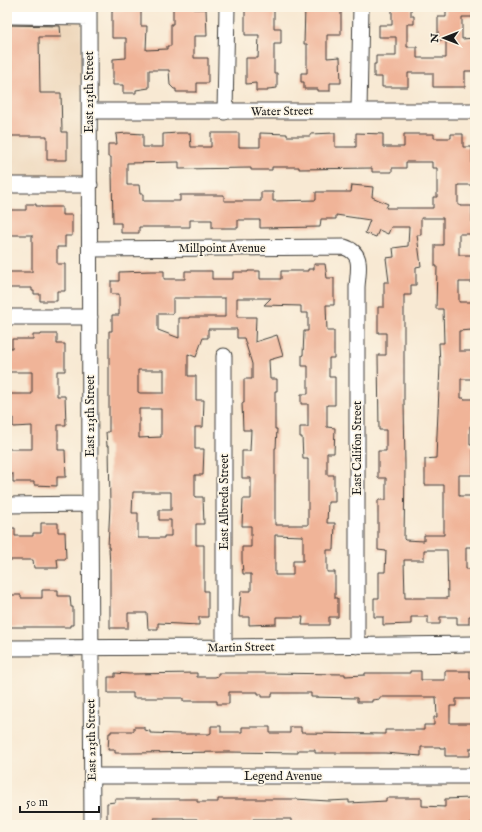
<svg xmlns="http://www.w3.org/2000/svg" width="482" height="832" viewBox="0 0 482 832" font-family="'IM FELL English',serif">
  <rect width="100%" height="100%" fill="#fcf5e5"/>
  <filter id="ink" filterUnits="userSpaceOnUse"><feTurbulence type="fractalNoise" baseFrequency=".025" numOctaves="2"/><feDisplacementMap in="SourceGraphic" scale="8" xChannelSelector="R" yChannelSelector="G"/><feConvolveMatrix kernelMatrix="1 2 1 2 8 2 1 2 1" color-interpolation-filters="sRGB"/></filter>
  <filter id="wash" filterUnits="userSpaceOnUse"><feTurbulence type="fractalNoise" baseFrequency=".012" numOctaves="4" result="noise"/><feDisplacementMap in="SourceGraphic" scale="16" xChannelSelector="R" yChannelSelector="G"/><feGaussianBlur stdDeviation="0.9" result="paint"/><feColorMatrix in="noise" values="0 0 0 0 0 0 0 0 0 0 0 0 0 0 0 0 0 1.4 0 .05"/><feComposite in="paint" operator="in"/></filter>
  <g filter="url(#wash)">
    <rect width="100%" height="100%" fill="#f8e9d3"/>
    <path fill="#eed7bb" d="M7,7H81V109L88,184L7,183Z"/>
    <g id="blocks">
      <path fill="#f0b498" fill-rule="evenodd" d="M126,7H141V26H147L146,50L167,49V46H171V24H173V7H194V9H206L207,36H194V58H208V83H197V92H176V89H174L170,85L169,70H149V88L136,90V93H123V85H113V59L126,58V38H112V10H126Z
        M258,7H274V28H281V44H274V73H277V88L268,89V91H256V83L246,84V58H258L259,35H245V8Z
        M305,7L341,8V35H327V58L340,57L341,83H330V91H318V89H304V82H301V73H307V44H304Z
        M392,7H411V16H414V24H407V47H417V58H446V40H438V17H446V7H475V17H462V39L475,38L474,71H465V87H433V73H408V87H382V77H374V64H376V56H396V37H379V25H392Z
        M7,25L60,26L61,37H39L40,93H61L62,132H67V160H47V136H7Z
        M127,133L143,134V147H163V134L178,133H190L191,147H211V133H239V147H260V133L287,134V136H310V134L335,133V147H356V133L383,134V147H404V134H434V138H451V134H463V147H472V185H458V205H460V206H472V221L473,234H459V255H472V282H459V302H472V330L459,331V351H472V366H473V379H461V398H464V399H473L472,426H470V445H473V475H459V496H473L474,547H466V569H473V591H475V616H469V624H457V617H440V624H428V617H411V624L383,625V617H374V598H379V572H385L386,551L378,550V500H386V478H378V451H386V430H379L378,355H386V333H378V307H384V282H389L386,258L394,257L393,248L408,246L409,227H391L388,234L379,230L376,237L365,233L370,220L336,215V219H321L320,227L260,228V220H238V228H212V220H190V227H139V233H121V223H113L112,173H111V157H108V144H117L116,134ZM179,162V169L251,168V170H272V167H299V169L372,168V172H392V168H406V162H432V168H437V197H433V208H386L388,204L372,197L373,187L352,185L351,192H316V200L273,201V192H261V201H224V195H180V201H143V194H140L139,185H127V163ZM421,218H443V245H435V266H437L436,309H443L444,343H439L440,365L436,458L425,459V485H444V535H424V541L405,540L404,539L405,466L404,401V295H411V285H416V267L421,266L417,235H421ZM424,550H447L448,598H405L404,560H424Z
        M26,204H36V206H41V207H62V215H72V236H65V247H57V264H65V291H57V301H40V294H34V291H32V288H7V272H32V235H7V210H26Z
        M314,264H325L327,278H334V305H326L327,331H334V358H329V377H335V405H327V427L335,428L334,453H327V475H334V490H335V502H328L327,523H335L334,550H327V572H335V598H338V617H329V625H302L303,617H276V624L249,625V617H239L241,591H251V574H243L242,560V547H251V526H242L243,499H251V478H242V451H250L251,430H243L242,403H244V379H252V364L244,338H237V329H208V338H203L196,357L188,354V376H196V400H204L203,427H195V449H204L203,475H195V497H203L204,524H196V545H204V591H208V617H199V625L158,623V629H148L147,613H128V628H110V567L109,547H108L110,506L109,446H107L106,432H109V331H112V315H119V294H111V281H119V272L151,271H164V279H185V271H212V279H233V272H248V271H260V279H281V271H308V269H314ZM173,298H225V317H189V318H179V338L158,330V314H173ZM237,298H271L264,305L301,306V313H308V331H304L303,355H302V366H308V394H301V404H308V427H300V437H302L303,459H308V525H275V448H276L277,429H275V391H277V379H270L269,360L283,356L277,335L255,342L256,317H237ZM138,370H164V393H140L138,392ZM139,409H161V437L139,438ZM133,492H171V510H159V520H171V536H164V538H138V513H132ZM275,535L303,536V561H293V575H275Z
        M41,334H57V344H65V371H57V396H65L66,425H58V450H65L66,477H57V486L34,485V482H13V474H7V449H32V426L13,427V418H7V394H32V372H7V348H12V339H33V335H41Z
        M41,523H58V532H65L66,559H57L58,568H34L33,560H7V528H15V536H33V533H41Z
        M42,590H58V596H70L71,607H73V625H70V627H7L8,598H10V595H21V598H42Z
        M410,671H421V680H445V671H470V679H474V681H475V699H456V706H450V723H475V746H473V748H470V756H445V748H440V747H421V756L385,753H315V750H298V753L229,752L129,753H115V750H108L109,733H111V731H134V727H144V730L150,731V733L179,734H209L211,733V726H221V732H242V727H270V733H290V727H301V732H305V733L385,734V730H424V725H434V717H437L436,697H380V699L372,700V702H357V698L311,697V693H272V697H262V694H258V692H229V704H217V701H183V698H133V693H108V677H115V673L129,674L197,673V677H215L218,676V673H265L345,674V676L365,675V673H410Z
        M386,798H422V806L445,807V799L471,798V807H475V824H470V825H343V821L291,823V819H253V823L209,825V822H197V819H184V818H154L153,824L111,825V820H107V803L115,802V799H197V802H218V799H295L329,801L349,800V803L386,801Z"/>
    </g>
  </g>
  <g filter="url(#ink)">
    <use href="#blocks" fill-opacity="0" stroke="#3d3b37" stroke-width="1"/>
    <g fill="none" stroke-linecap="round" stroke-linejoin="round">
      <defs>
        <path id="minor" d="M89,7L90,504L92,825
          M7,16L89,17
          M359,110L361,7
          M90,111H475
          M225,112L227,7
          M7,185H90
          M90,249L344,247C364,253 358,270 357,287V646
          M7,317H90
          M224,356V647
          M7,505L90,504
          M7,648L224,647L475,644
          M92,776H475"/>
      </defs>
      <use href="#minor" stroke="#3d3b37" stroke-width="17"/>
      <use href="#minor" stroke="#fff" stroke-width="15"/>
    </g>
  </g>
  <g text-anchor="middle" stroke-width="3.5" stroke-linejoin="round" paint-order="stroke">
    <g font-size="12" fill="#1c1c1c" stroke="#fcf5e5">
      <text transform="translate(89 92) rotate(-90)" y="4">East 213th Street</text>
      <text transform="translate(282 111) rotate(-1)" y="4">Water Street</text>
      <text x="222" y="252">Millpoint Avenue</text>
      <text transform="translate(90 416) rotate(-90)" y="4">East 213th Street</text>
      <text transform="translate(357 448) rotate(-90)" y="4">East Califon Street</text>
      <text transform="translate(224 502) rotate(-90)" y="4">East Albreda Street</text>
      <text transform="translate(241 647) rotate(-1)" y="4">Martin Street</text>
      <text transform="translate(91 740) rotate(-91)" y="4">East 213th Street</text>
      <text x="283" y="780">Legend Avenue</text>
    </g>
  </g>
  <rect width="482" height="832" fill="none" stroke="#fcf5e5" stroke-width="24"/>
  <g transform="translate(444 38) rotate(270)" stroke="#fcf5e5" stroke-width="3" paint-order="stroke">
  <path d="M0-3L7 15L0 10L-7 15Z" fill="#1c1c1c"/>
  <text y="-6" font-size="11" font-weight="bold" text-anchor="middle" fill="#1c1c1c">N</text>
  </g>
  <path d="M20 806v6h79v-6" fill="none" stroke="#1c1c1c" stroke-width="2"/>
  <text x="26" y="806" font-size="12" fill="#1c1c1c" stroke="#fcf5e5" stroke-width="3" paint-order="stroke">50 m</text>
</svg>
